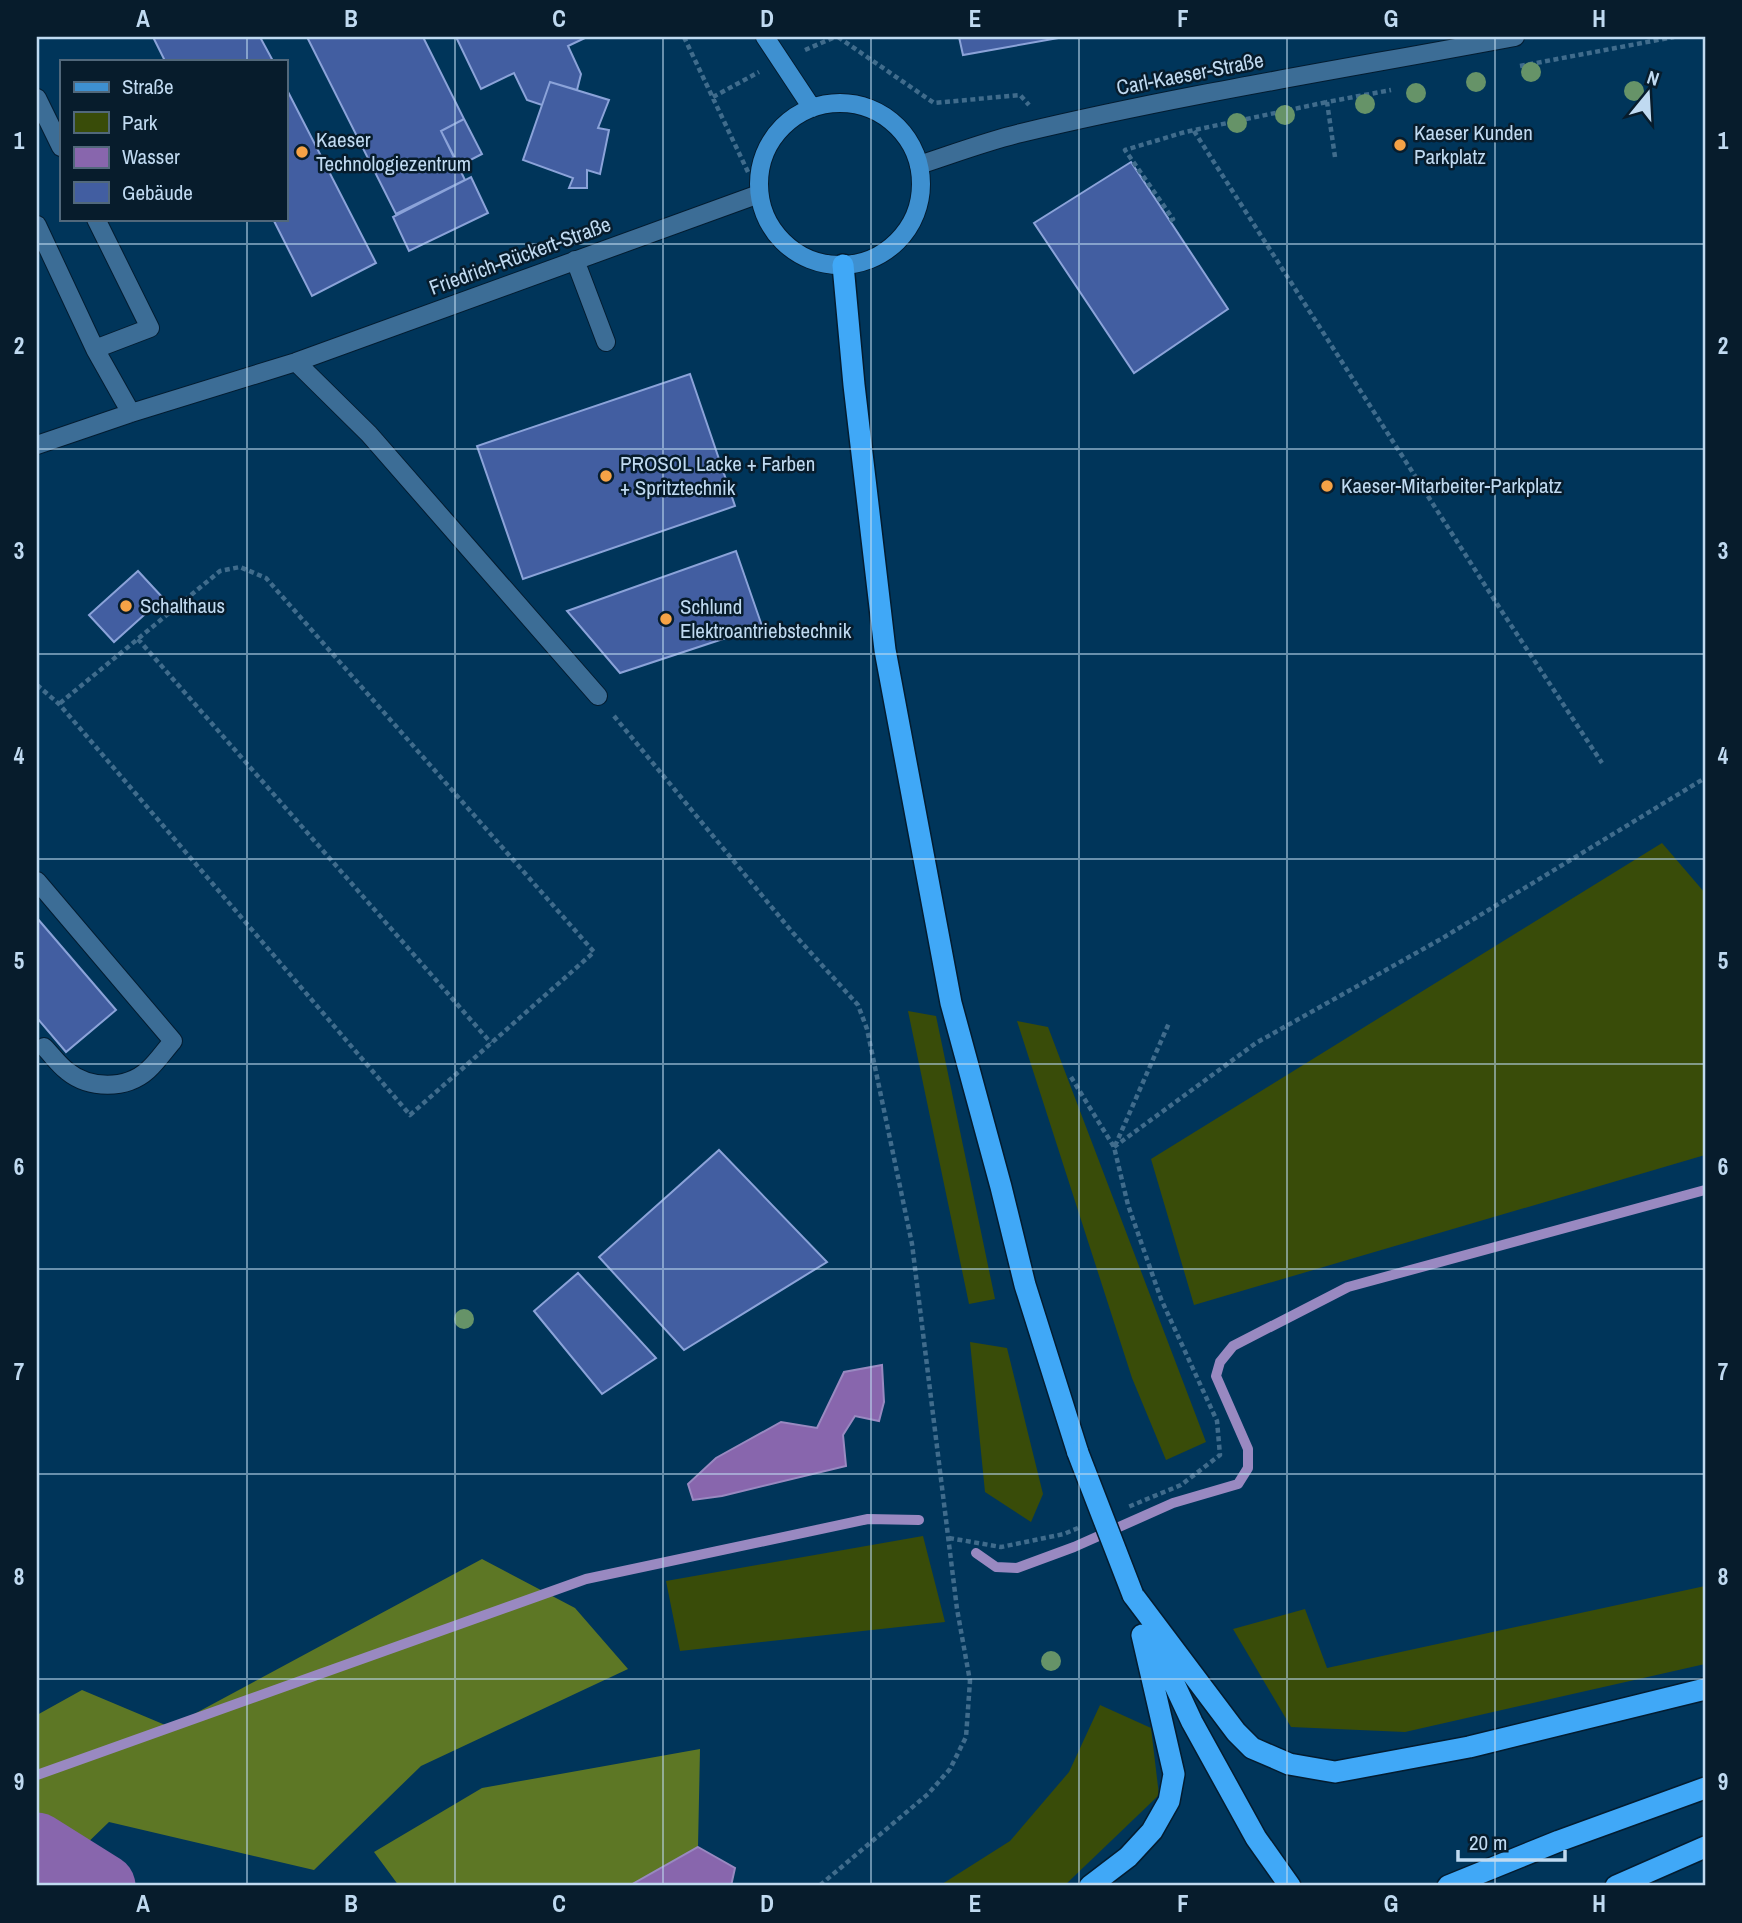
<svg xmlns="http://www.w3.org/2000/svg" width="1742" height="1923" viewBox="0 0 1742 1923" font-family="'Archivo Narrow',sans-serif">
  <rect width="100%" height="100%" fill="#00355a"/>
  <path fill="#394c09" d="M1662,843L1705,893V1155L1194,1305L1151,1159Z
    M908,1011L936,1016L995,1299L969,1304Z
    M1017,1021L1048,1027L1206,1442L1166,1460L1132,1378Z
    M970,1342L1007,1348L1043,1494L1031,1522L985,1492Z
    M923,1536L945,1622L680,1651L666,1581Z
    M1705,1586V1664L1405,1732L1291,1727L1233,1629L1305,1609L1327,1668Z
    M1100,1705L1151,1728L1159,1795L1064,1886H939L1010,1841L1069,1772Z"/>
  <path fill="#5d7725" d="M482,1559L575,1608L628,1669L421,1766L314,1870L109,1822L79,1851L117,1886H37V1715L82,1690L170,1727Z
    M700,1749L698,1847L629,1886H399L374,1852L482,1788Z"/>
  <path fill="#8866ad" stroke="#9989c1" stroke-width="2" d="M882,1365L884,1402L879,1421L855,1416L843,1435L846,1466L722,1496L693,1500L688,1484L716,1458L781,1422L817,1428L844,1372Z
    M698,1847L735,1868L731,1886H629Z"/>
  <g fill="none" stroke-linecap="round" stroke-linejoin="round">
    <path stroke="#9989c1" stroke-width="10" d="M976,1553L996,1567L1017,1568L1074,1547L1173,1503L1238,1484L1248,1468V1449L1216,1376L1220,1362L1233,1346L1348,1287L1705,1190
      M37,1775L586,1579L868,1519L919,1520"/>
    <path stroke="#8866ad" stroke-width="63" d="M37,1844L104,1886"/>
  </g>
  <path fill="#425ea1" stroke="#8ba3d9" stroke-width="2" d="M153,37H260L273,61H165Z
    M307,37H423L464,119L441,131L465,180L396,214Z
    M456,37H587L568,46L581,74L577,90L550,82L542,105L527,100L514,73L481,89Z
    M959,37H1064L963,55Z
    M550,82L609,100L598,128L609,130L600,174L587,170V188H569L573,178L523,160Z
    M285,86L376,263L312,296L273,219H285Z
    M464,119L482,154L459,166L441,131Z
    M1131,162L1228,309L1134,373L1034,223Z
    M471,177L488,213L409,251L393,217Z
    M690,374L735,506L523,579L477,446Z
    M736,551L762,626L620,673L567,611Z
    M138,571L163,598L114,642L89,615Z
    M37,918L116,1010L66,1052L37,1018Z
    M719,1150L827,1262L684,1350L599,1257Z
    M578,1273L656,1358L602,1394L534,1311Z"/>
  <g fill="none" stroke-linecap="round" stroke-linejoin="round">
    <defs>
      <path id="minor" d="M37,98L61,147
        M919,165C953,154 987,141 1021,133C1184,94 1350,68 1515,37
        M37,225L95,349L131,413
        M575,260L606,342
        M95,349L150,328L96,219
        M296,362L369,434L598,696
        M37,445L131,413L296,362L759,194
        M37,881L173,1041C165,1050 157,1062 148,1070C126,1090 89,1089 67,1071C58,1064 52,1055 44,1047"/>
      <path id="major" d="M765,37L812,108
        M759 184a81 81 0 1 1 162 0a81 81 0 1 1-162 0Z"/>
      <path id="highway" d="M843,265L854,385L885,650L951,1003L1001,1187L1025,1285L1078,1453
        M1133,1595L1236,1732L1252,1748L1289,1764L1335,1772L1469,1747L1705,1689
        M1150,1632L1192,1722L1256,1838L1290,1886
        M1090,1886L1128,1857L1152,1831L1169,1801L1174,1774L1142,1635
        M1448,1886L1559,1841L1705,1788
        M1616,1886L1705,1847"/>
    </defs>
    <use href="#minor" stroke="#031c30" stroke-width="20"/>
    <use href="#major" stroke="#031c30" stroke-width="20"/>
    <use href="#highway" stroke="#031c30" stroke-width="24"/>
    <path stroke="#406c8c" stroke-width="4.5" stroke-dasharray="5 3.5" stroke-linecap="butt" d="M684,37L748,172
      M838,37L934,103L1020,95L1029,105
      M805,50L835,37
      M1520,66L1674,37
      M713,97L759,72
      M1194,131L1497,604L1602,763
      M1335,157L1327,102L1391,90
      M1170,221L1173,219L1125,150L1185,132L1327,102V101
      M138,639L491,1043
      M37,685L59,704L78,726L410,1115L594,952L266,578L240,567L220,571L59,704
      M614,716L793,933L858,1005L867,1029L912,1244L957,1609L970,1681L966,1737L950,1769L928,1794L819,1886
      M1071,1077L1114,1147L1128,1205L1161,1299L1217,1421L1220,1455L1181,1485L1128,1507
      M1115,1146L1169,1023
      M1114,1147L1256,1043L1441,939L1705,778
      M949,1538L1001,1547L1064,1534L1078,1528"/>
    <use href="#minor" stroke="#3c6d96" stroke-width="18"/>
    <use href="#major" stroke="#3e90d0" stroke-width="18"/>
    <use href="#highway" stroke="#40a8f7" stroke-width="21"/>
    <defs>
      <path id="highway-bridge" d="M1078,1453L1133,1595"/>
    </defs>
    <use href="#highway-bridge" stroke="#031c30" stroke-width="24" stroke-linecap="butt"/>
    <use href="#highway-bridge" stroke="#40a8f7" stroke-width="21"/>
  </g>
  <g fill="#669368">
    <circle cx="1531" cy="72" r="10"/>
    <circle cx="1476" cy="82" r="10"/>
    <circle cx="1634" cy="91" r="10"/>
    <circle cx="1416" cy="93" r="10"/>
    <circle cx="1365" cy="104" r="10"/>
    <circle cx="1285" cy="115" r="10"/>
    <circle cx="1237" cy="123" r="10"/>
    <circle cx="464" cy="1319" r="10"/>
    <circle cx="1051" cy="1661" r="10"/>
  </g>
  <path fill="none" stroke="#c0daf1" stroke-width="2" stroke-opacity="0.55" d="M247,37V61M455,37V1886M663,37V1886M871,37V1886M1079,37V1886M1287,37V1886M1495,37V1886M247,219V1886M37,244H1705M37,449H1705M37,654H1705M37,859H1705M37,1064H1705M37,1269H1705M37,1474H1705M37,1679H1705"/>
  <g fill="#f5a246" stroke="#071c2c" stroke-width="2.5">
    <circle cx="1400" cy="145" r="7"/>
    <circle cx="302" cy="152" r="7"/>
    <circle cx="606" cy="476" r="7"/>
    <circle cx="1327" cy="486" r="7"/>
    <circle cx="126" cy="606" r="7"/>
    <circle cx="666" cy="619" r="7"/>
  </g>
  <g text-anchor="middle" stroke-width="5" stroke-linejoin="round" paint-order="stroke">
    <g font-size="21" fill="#c0daf1" stroke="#071c2c">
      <text transform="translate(1190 74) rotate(-11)" y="7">Carl-Kaeser-Straße</text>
      <text transform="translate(520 256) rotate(-20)" y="7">Friedrich-Rückert-Straße</text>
    </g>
    <g font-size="21" fill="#c0daf1" stroke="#071c2c" text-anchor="start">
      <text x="1414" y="140">Kaeser Kunden<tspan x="1414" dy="24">Parkplatz</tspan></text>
      <text x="316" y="147">Kaeser<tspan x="316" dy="24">Technologiezentrum</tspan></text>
      <text x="620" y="471">PROSOL Lacke + Farben<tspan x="620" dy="24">+ Spritztechnik</tspan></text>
      <text x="1341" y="493">Kaeser-Mitarbeiter-Parkplatz</text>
      <text x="140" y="613">Schalthaus</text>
      <text x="680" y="614">Schlund<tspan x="680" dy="24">Elektroantriebstechnik</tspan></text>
    </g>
  </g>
  <rect width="1742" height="1923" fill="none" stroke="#071c2c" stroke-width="77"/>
  <rect x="60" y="60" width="228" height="161" fill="#071c2c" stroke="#51687b" stroke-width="2"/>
  <rect x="74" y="82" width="35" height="10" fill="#3e90d0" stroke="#51687b" stroke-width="2"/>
  <text x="122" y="94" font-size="21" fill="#c0daf1">Straße</text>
  <rect x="74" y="112" width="35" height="21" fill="#394c09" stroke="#51687b" stroke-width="2"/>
  <text x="122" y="130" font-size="21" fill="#c0daf1">Park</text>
  <rect x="74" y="147" width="35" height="21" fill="#8866ad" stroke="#51687b" stroke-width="2"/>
  <text x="122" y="164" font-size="21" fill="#c0daf1">Wasser</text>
  <rect x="74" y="182" width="35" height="21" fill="#425ea1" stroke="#51687b" stroke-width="2"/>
  <text x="122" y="200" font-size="21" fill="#c0daf1">Gebäude</text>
  <g transform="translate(1648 94) rotate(18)" stroke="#071c2c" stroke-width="5" paint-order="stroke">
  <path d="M0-5L12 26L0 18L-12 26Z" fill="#c0daf1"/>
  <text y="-10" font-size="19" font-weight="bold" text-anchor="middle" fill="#c0daf1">N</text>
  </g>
  <path d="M1458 1850v10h107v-10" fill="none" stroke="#c0daf1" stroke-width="3.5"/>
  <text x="1469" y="1850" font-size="21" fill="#c0daf1" stroke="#071c2c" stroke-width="5" paint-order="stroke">20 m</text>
  <rect x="38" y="38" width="1666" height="1846" fill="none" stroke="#c0daf1" stroke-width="2.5"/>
  <g font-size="23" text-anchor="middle" font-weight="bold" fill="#c0daf1">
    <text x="143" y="27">A</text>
    <text x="351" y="27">B</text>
    <text x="559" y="27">C</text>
    <text x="767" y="27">D</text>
    <text x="975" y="27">E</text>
    <text x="1183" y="27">F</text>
    <text x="1391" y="27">G</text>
    <text x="1599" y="27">H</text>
    <text x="19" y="149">1</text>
    <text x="1723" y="149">1</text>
    <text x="19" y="354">2</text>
    <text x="1723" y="354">2</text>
    <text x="19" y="559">3</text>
    <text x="1723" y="559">3</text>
    <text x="19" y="764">4</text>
    <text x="1723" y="764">4</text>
    <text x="19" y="969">5</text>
    <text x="1723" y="969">5</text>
    <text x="19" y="1175">6</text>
    <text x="1723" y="1175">6</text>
    <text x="19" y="1380">7</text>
    <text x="1723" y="1380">7</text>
    <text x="19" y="1585">8</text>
    <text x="1723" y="1585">8</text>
    <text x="19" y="1790">9</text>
    <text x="1723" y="1790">9</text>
    <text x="143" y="1912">A</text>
    <text x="351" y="1912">B</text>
    <text x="559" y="1912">C</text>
    <text x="767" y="1912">D</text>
    <text x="975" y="1912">E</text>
    <text x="1183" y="1912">F</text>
    <text x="1391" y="1912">G</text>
    <text x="1599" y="1912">H</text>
  </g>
</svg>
